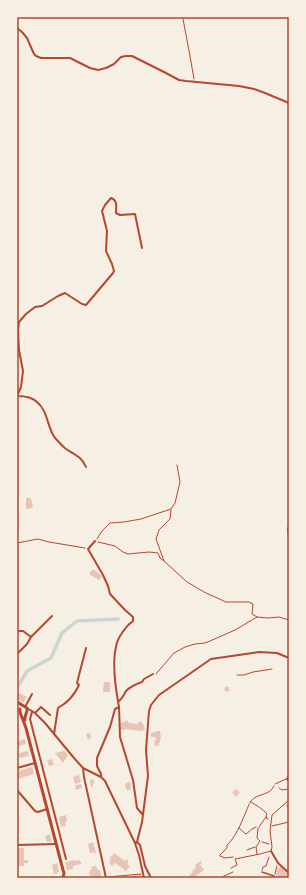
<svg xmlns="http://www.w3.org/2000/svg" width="306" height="895" viewBox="0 0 306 895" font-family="Helvetica,sans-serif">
  <rect width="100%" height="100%" fill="#f6efe4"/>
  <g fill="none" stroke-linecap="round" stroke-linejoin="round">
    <path stroke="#c9d6d2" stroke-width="3.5" d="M17,688L27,671L51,658L62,633L77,621L118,619"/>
  </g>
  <path fill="#e6c5b7" d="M26,498H31L33,508L26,509Z
    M93,569L102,576L99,580L89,574Z
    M104,682H110V692H103Z
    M224.5 689a2.5 2.5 0 1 1 5 0a2.5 2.5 0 1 1-5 0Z
    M17,692L27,697L23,703L17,699Z
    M127,720L129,723L139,724L138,723L140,721L143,724L145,729L142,731H139L133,730L125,729V731L123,730V729H122V730H120V723L124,722Z
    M156,731H160L161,739H160V743H159V745L155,746L154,742H155V740H156L155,737H151V733L156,732Z
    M90,733L91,738L88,740L86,734Z
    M25,739L26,743L25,744L17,747V741Z
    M27,751L28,752L29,756L19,758L18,756H17V754Z
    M64,751L68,755L63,763L55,753Z
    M52,759L54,765L49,766L47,760Z
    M32,767L34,774L17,779V771Z
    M79,775L81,782L75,784L73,777Z
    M91,779L94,780V784H93V786L91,787L90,780Z
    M130,782L131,789L127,791V789H126L125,784H126V783Z
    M81,784L82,788L76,790L75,785Z
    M236,789L239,791L238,792L240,793L236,797L232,792Z
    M66,815L67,821L65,823L66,826L61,827L59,817Z
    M50,834L51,840L50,842H47L45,836Z
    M93,842L96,853H94V852L90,853L88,844Z
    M18,848H24V860H28V863H24V866H17Z
    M114,853L125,861L127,859L128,861L129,862L127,864L130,866L126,871L115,863L112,866L109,863L111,860L110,858Z
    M75,860V861L80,860V862H81V864L73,866V869L67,870L65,862Z
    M201,861L202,863L200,864L204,870L193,878H190L191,877L189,875L193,872L192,871L195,869V868L196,867L195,865Z
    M57,863L59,872H57L58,873L54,874L52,865Z
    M96,866L98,870H100V873L101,872V878H92L91,875L90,876L89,873L90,872V870L92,869L91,867Z
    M281,866L289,875L287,878H276L275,877L277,872L276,871Z
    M141,874L142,878H132V876Z"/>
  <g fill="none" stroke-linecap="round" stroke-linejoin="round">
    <path stroke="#b5482f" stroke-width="1" d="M184,17L183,19L190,56L194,79
      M171,510L170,519L159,530L156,539L164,561L187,582L204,592L226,602H249L253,604L252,614L257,617
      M97,539L102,531L110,523L124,522L141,519L171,509L175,503L180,482L177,465
      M98,542L115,546L123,552L128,554L149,552L158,553L160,558L164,561
      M17,543L38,539L49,542L85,548
      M156,674L174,653L185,647L195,644L205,643L210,641L235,630L257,617L268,618L279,617L289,620
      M251,802C257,806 262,808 267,814L266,816L267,819H268
      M287,805L289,810
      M259,827L266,817
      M239,828L246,834L252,829L256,827
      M262,842L269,844
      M233,857L225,858L220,856V855L227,848V845C236,837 241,823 246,812C247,809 249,804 251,801C257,793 270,796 274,786
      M262,870L263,867L266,866L269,857
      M275,874L277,866
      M108,877L141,874"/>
    <path stroke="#b5482f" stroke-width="1" d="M237,675H244L253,672L272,669
      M275,784L286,779
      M279,788L282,790L289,789
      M272,826L289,822
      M247,850L255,847
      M257,854L256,847L260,841L257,838L258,828
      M231,868L237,865L235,859L260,854L271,851L272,847L270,831L272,815L289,800
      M220,878L233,872"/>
    <path stroke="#b5482f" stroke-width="1.5" d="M262,872L274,876"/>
    <path stroke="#b5482f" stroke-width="2" d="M17,28L22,32L27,38L34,54L36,56L41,58H70L90,68L98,70L106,68L114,64L121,57L126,56H132L164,72L179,80L186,81L239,86L254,89L265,93L289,103
      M17,396L21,387L23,371L19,350L18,330L19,322L26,314L35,307L42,306L58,296L65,293L82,304L86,305L113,273L114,271L112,264L106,251L107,231L102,211L105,205L111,198C118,200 116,207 116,213L120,215L135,214L142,248
      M17,396C24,396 32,397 37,402C48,411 47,427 55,438C58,441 62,446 66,449C74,454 82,457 86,467
      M289,525L288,530L289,537
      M95,541L88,549L103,575L108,586L110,594L125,610L133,617V621C126,626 117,638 116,647C112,663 116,691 119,707L115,709L110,727L97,758V766L101,774V777
      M17,631H23L31,637
      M17,654L27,644L31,637L52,616
      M118,702C123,698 123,696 126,691C131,686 136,684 142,682L144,679L153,674
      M25,707L32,694
      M119,707L120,737L133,780L137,808L143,815
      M27,708L35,713L45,723L74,758L83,768L101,777L105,781L135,843L139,855L144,878
      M32,712L30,719L66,859
      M35,713L41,707L50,715
      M54,734L58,708C67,703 75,694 79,685L77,683L86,648
      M17,768L35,763
      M83,768L84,777L106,878
      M289,775L287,779L289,780
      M17,790L35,811L38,812L47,809
      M137,842L140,845L145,866L151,878
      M135,843L137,842L142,822L148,776L146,750L149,711L151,705L159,695L211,659L259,652L277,653L289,658
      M17,845L56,844
      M271,851L278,863L289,873"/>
    <path stroke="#b5482f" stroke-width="3" d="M17,702L27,708C28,712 24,716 25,720
      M20,709V712L26,728L63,870L64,873L63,878"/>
  </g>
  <rect width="306" height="895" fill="none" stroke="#f6efe4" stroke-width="36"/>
  <rect x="18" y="18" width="270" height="859" fill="none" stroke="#b5482f" stroke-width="1.5"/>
</svg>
